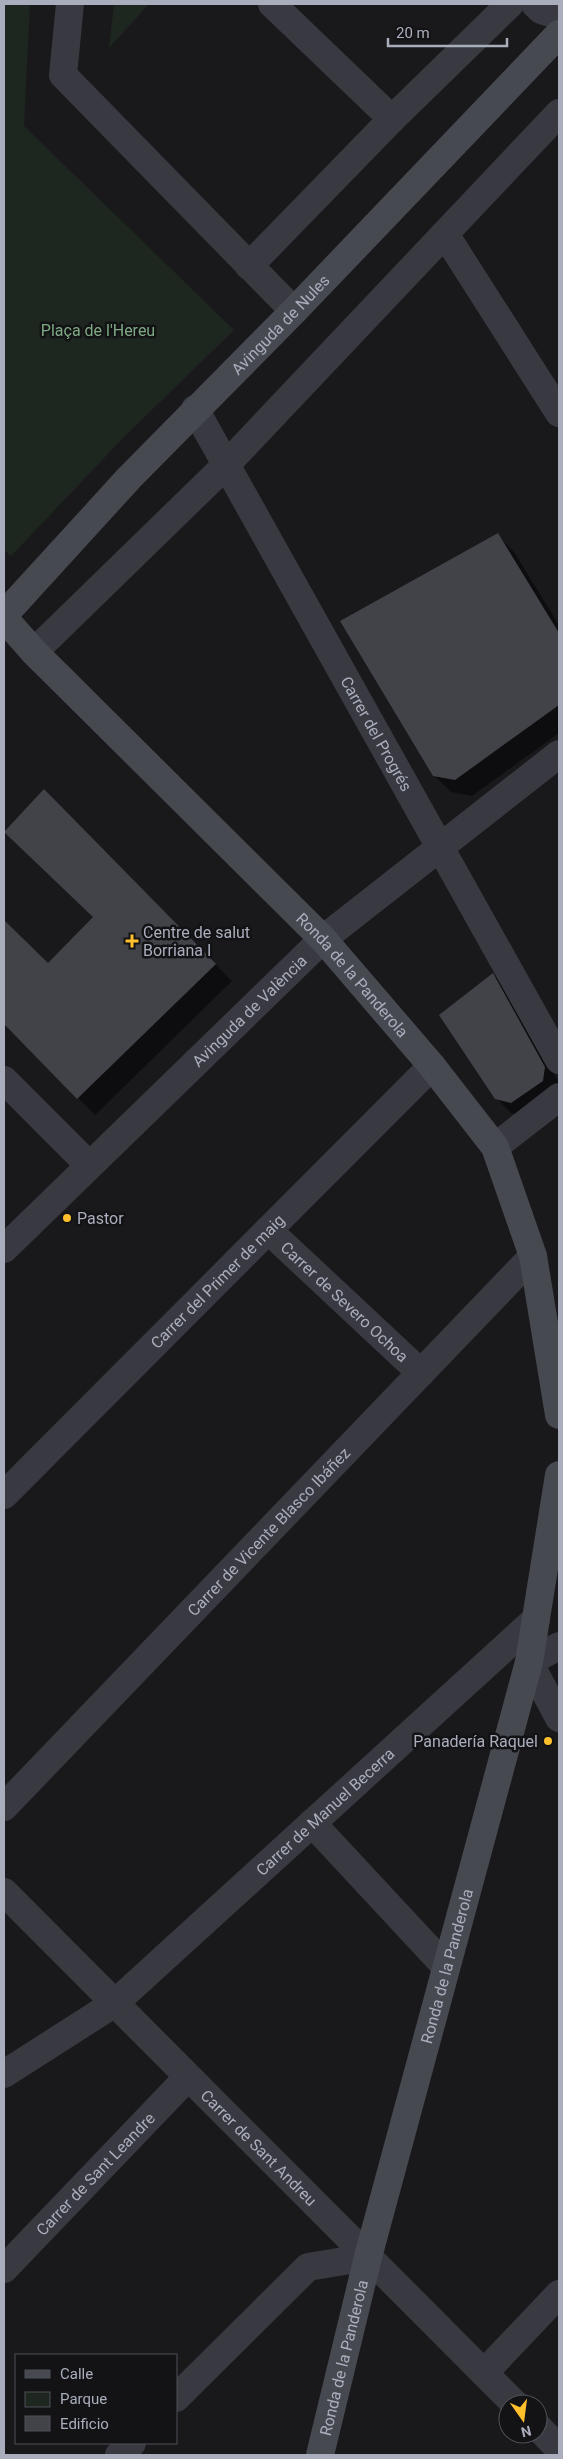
<svg xmlns="http://www.w3.org/2000/svg" width="563" height="2459" viewBox="0 0 563 2459" font-family="Roboto,sans-serif">
  <rect width="100%" height="100%" fill="#19181b"/>
  <path fill="#1e271f" d="M4,4H30L24,126L234,330L123,438L11,556L4,550Z
    M114,4H149L109,48Z"/>
  <path fill="#0007" d="M497,535L514,552L559,625V733L472,796L451,792L434,775Z
    M44,791L232,981L95,1115L4,1022V922L48,965L94,918Z
    M493,975L508,989L559,1083L557,1095L526,1117L511,1113L496,1098Z"/>
  <path fill="#424348" d="M498,533L559,633V705L455,780L433,776L340,621Z
    M44,789L216,964L77,1099L4,1024V920L48,963L93,917L4,832Z
    M493,973L545,1067L543,1081L511,1103L495,1099L439,1015Z"/>
  <g fill="none" stroke-linecap="round" stroke-linejoin="round">
    <g stroke="#393a41" stroke-width="28">
      <path d="M70,4L63,75L294,311"/>
      <path d="M272,4L392,119"/>
      <path d="M535,4L541,10L559,16"/>
      <path d="M445,234L559,413"/>
      <path d="M249,266L392,119L510,4"/>
      <path id="s1" d="M195,409L559,1060"/>
      <path d="M34,652L226,465L559,113"/>
      <path d="M4,1080L89,1165"/>
      <path d="M495,1147L559,1097"/>
      <path id="s2" d="M268,1230L421,1373"/>
      <path id="s3" d="M4,1249L323,939L559,754"/>
      <path id="s4" d="M4,1495L432,1066"/>
      <path d="M559,1646L529,1662L559,1718"/>
      <path id="s5" d="M4,1807L533,1256"/>
      <path d="M312,1823L445,1966"/>
      <path id="s6" d="M4,1892L515,2404"/>
      <path id="s7" d="M4,2074L115,2003L536,1619"/>
      <path id="s8" d="M4,2269L188,2077"/>
      <path d="M484,2373L559,2294"/>
      <path d="M176,2398L308,2267L368,2257"/>
      <path d="M538,2427L559,2449"/>
      <path d="M119,2455L132,2443"/>
    </g>
    <g stroke="#474951" stroke-width="28">
      <path id="s9" d="M4,615L129,478L294,311L559,34"/>
      <path id="s10" d="M4,618L34,652L323,939L432,1066L495,1147L533,1256L559,1415"/>
      <path id="s11" d="M320,2455L368,2257L529,1662L559,1475"/>
    </g>
  </g>
  <g fill="#ffc02c" stroke="#131316" stroke-width="2">
    <path d="M129.5 933.5h5v5h5v5h-5v5h-5v-5h-5v-5h5z"/>
    <circle cx="67" cy="1218" r="5"/>
    <circle cx="548" cy="1741" r="5"/>
  </g>
  <g text-anchor="middle" stroke-width="5" stroke-linejoin="round" paint-order="stroke">
    <g font-size="16" fill="#aaaebc" stroke="#131316">
      <text dy="6" stroke="none"><textPath href="#s9" startOffset="401">Avinguda de Nules</textPath></text>
      <text dy="6" stroke="none"><textPath href="#s1" startOffset="372">Carrer del Progrés</textPath></text>
      <text dy="6" stroke="none"><textPath href="#s10" startOffset="499">Ronda de la Panderola</textPath></text>
      <text dy="6" stroke="none"><textPath href="#s3" startOffset="342">Avinguda de València</textPath></text>
      <text dy="6" stroke="none"><textPath href="#s4" startOffset="302">Carrer del Primer de maig</textPath></text>
      <text dy="6" stroke="none"><textPath href="#s2" startOffset="105">Carrer de Severo Ochoa</textPath></text>
      <text dy="6" stroke="none"><textPath href="#s5" startOffset="382">Carrer de Vicente Blasco Ibáñez</textPath></text>
      <text dy="6" stroke="none"><textPath href="#s7" startOffset="416">Carrer de Manuel Becerra</textPath></text>
      <text dy="6" stroke="none"><textPath href="#s11" startOffset="505">Ronda de la Panderola</textPath></text>
      <text dy="6" stroke="none"><textPath href="#s6" startOffset="361">Carrer de Sant Andreu</textPath></text>
      <text dy="6" stroke="none"><textPath href="#s8" startOffset="132">Carrer de Sant Leandre</textPath></text>
      <text dy="6" stroke="none"><textPath href="#s11" startOffset="100">Ronda de la Panderola</textPath></text>
    </g>
    <g font-size="16" fill="#7fa983" stroke="#131316">
      <text x="98" y="336">Plaça de l'Hereu</text>
    </g>
    <g font-size="16" fill="#aaaebc" stroke="#131316" text-anchor="start">
      <text x="143" y="938">Centre de salut<tspan x="143" dy="18">Borriana I</tspan></text>
      <text x="77" y="1224">Pastor</text>
      <text x="538" y="1747" text-anchor="end">Panadería Raquel</text>
    </g>
  </g>
  <rect width="563" height="2459" fill="none" stroke="#aaaebc" stroke-width="10"/>
  <rect x="15" y="2354" width="162" height="90" fill="#131316" stroke="#4f5158"/>
  <rect x="25" y="2370" width="25" height="8" fill="#474951" stroke="#4f5158"/>
  <text x="60" y="2379" font-size="15" fill="#aaaebc">Calle</text>
  <rect x="25" y="2392" width="25" height="15" fill="#1e271f" stroke="#4f5158"/>
  <text x="60" y="2404" font-size="15" fill="#aaaebc">Parque</text>
  <rect x="25" y="2416" width="25" height="15" fill="#424348" stroke="#4f5158"/>
  <text x="60" y="2429" font-size="15" fill="#aaaebc">Edificio</text>
  <g transform="translate(523 2419) rotate(166)"><circle r="24" fill="#131316" stroke="#4f5158"/>
  <path d="M0-4L9 19L0 12L-9 19Z" fill="#ffc02c"/>
  <text y="-8" font-size="14" font-weight="bold" text-anchor="middle" fill="#aaaebc">N</text>
  </g>
  <path d="M388 38v8h119v-8" fill="none" stroke="#aaaebc" stroke-width="2.5"/>
  <text x="396" y="38" font-size="15" fill="#aaaebc" stroke="#131316" stroke-width="4" paint-order="stroke">20 m</text>
</svg>
